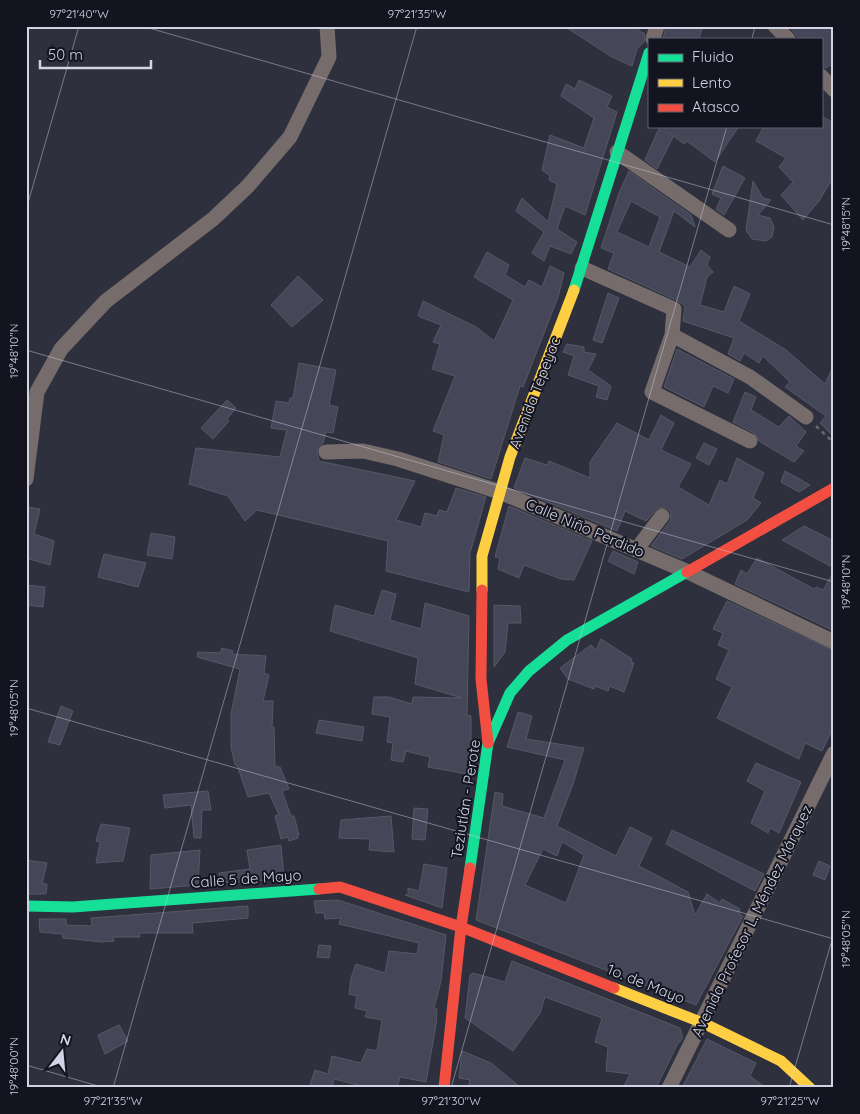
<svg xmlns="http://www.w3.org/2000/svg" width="860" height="1114" viewBox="0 0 860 1114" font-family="Quicksand,sans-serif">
  <rect width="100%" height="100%" fill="#2e303e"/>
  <path fill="#454758" stroke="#575864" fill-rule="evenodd" d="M564,26H632L645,34L644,42L637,49L632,66L612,57Z
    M666,26H703L699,39H663Z
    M789,26H834V63L826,68L821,67V39H799Z
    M579,80L612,96L607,107L617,112L585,215L565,206L557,229L577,242L571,254L550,246L544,261L532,253L544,232L516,211L522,198L548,222L557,184L549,180L550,176L542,170L550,135L584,148L594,118L561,96L566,84L575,89Z
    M821,116L834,123V176L819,201L803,220L781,195L793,182L779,167L786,158L756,141L764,126H821Z
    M660,126H739L715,162L687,141L684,144Z
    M659,128L673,137L657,169L645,160Z
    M723,166L745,178L724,215L716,209L721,198L712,194Z
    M629,171L691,215L695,227L674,211L659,252L690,267L701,250L710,257L707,265L713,272L707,277L700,305L724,312L734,286L750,294L739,321L786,350L825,384L834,365V437L820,423L826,416L785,387L790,382L763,356L759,363L744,353L740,361L728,354L734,338L683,321L685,306L678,301L608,269L614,253L601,248L619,193ZM631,201L660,217L649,247L617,232Z
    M753,181L763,198L771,200L758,215L770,218L774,227L772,237L766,241L752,239L746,230Z
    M487,252L509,265L505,275L525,287L529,280L542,287L550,266L564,273L558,297L523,387L520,386L491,479L438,462L444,435L433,431L455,376L432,369L440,344L433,342L441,325L418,316L423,301L476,327L494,341L513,300L474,277Z
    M298,276L323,300L292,327L271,305Z
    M608,293L619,298L602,343L593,340Z
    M567,344L584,347V352L596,354L588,370L611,386L607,400L596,397L599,386L568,375L574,356L563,352Z
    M677,349L734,379L728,393L713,386L704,407L664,387Z
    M299,363L336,370L329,405L338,407L333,433L326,432L323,443L317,452L319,461L415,481L396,520L421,527L425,513L437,516L439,510L447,512L456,488L486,497L470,553L469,592L386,571L388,541L257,510L245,521L228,496L189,484L196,448L280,457L287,430L271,428L276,401L289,403L290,398H293Z
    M745,392L756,397L751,410L779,427L789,416L806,432L796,446L804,451L794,462L759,441L754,433L733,422Z
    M227,400L236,408L227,419L229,421L213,439L201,428Z
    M661,415L674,423L661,450L691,464L678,487L709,505L720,480L727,484L737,458L764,473L753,498L761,503L747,520L682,559L651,546L670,521L671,513L667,508H658L646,521L625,511L617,531L514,488L525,458L547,465L549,461L590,478V462L617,423L649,440Z
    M704,443L717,449L709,465L696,458Z
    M785,471L810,485L799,492L781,482Z
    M509,506L592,541L574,580L561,579L524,565L519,578L498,569L500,558L495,557Z
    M28,507L40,509L34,534L54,541L50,565L26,558Z
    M804,526L834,541V559L830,566L782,540Z
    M151,533L175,537L172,559L147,555Z
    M613,551L638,562L634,574L608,561Z
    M104,554L146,563L138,587L98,577Z
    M757,558L814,589L816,587L823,590L834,571V631L735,584L741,570L747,574Z
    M26,585L45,587L43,607L26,605Z
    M382,590L396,594L390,620L421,629L425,603L469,616L467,715L471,716V754L467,774L428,767L430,757L406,751L403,762L391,760L393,743L387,742L390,717L372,714L374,697H389L412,704L413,697L462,698L415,684L418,658L330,631L335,605L374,616Z
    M727,601L834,651V726L822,751L805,743L799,759L717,718L732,687L716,679L729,650L718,645L723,633L713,629Z
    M494,605L520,606L521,623H508L505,652L494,667Z
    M601,639L632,659L631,662L634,663L624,692L610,686L608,691L595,686L594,689L568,679L560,668L591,645L596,650Z
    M222,648L233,651L232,654L266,656L264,673L269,675L263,701H273L272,727H274L275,767H280L289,789L282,791L291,816H294L299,835H297L298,838L289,841L288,837L281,839L275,816L279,815L269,793L248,797L237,765H235L231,747V714L240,669L197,657L198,652L220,653Z
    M61,706L73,711L60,745L48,742Z
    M518,712L532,716L526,739L584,748L573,784L557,826L616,856L630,827L652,838L639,866L688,892L695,915L707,894L720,903L722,899L740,909L739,914L743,916L696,1005L476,920L495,792L503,794L502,806L544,818L565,760L507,747ZM562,842L584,855L566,903L525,885L543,849L557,856Z
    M319,720L364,727L362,741L316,733Z
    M756,763L801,782L779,833L770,828L768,833L751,823L765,791L747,781Z
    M208,791L211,810H202L201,838H194L191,805L165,808L163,795Z
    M414,808L428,809L425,840L412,839Z
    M391,816L394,852L369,850L370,839L339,838L341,820Z
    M101,824L130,828L123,861L96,863L100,842L96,841Z
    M672,830L764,874L755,891L666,844Z
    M281,845L284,879L220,883L219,873L250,869L247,850Z
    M200,850L198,885L150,889L151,855Z
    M26,860L47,863L42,884H47L46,894H30L26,889Z
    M819,861L830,866L825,880L813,875Z
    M424,864L447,868L442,908L405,895H408V888L419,891Z
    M338,900L446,935L441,981L434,1008L437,1009L436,1025L426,1082L400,1077L397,1088H370L334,1079L332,1088H309L315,1070L328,1074L332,1056L361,1063L367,1049L377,1051L382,1020L365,1017L367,1011L355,1008L357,996L349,994L351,978L356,964L385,973L389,951L417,954L419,943L339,924L341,918L325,919L324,913H316L314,901Z
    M248,906V918L192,923L193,933H139L140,937H113L114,941L102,942L63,938L62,934L40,932L39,919H66V925L92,926L91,918Z
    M319,945L331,946L329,958L317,957Z
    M512,961L680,1028L683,1038L677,1045L656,1088H623L630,1074L606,1071L608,1047L595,1042L602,1018L545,997L540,1013L513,1051L465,1018L470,975L473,973L505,982Z
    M119,1025L128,1041L105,1054L98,1035Z
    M707,1039L756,1063L750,1076L766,1088H682Z
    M462,1051L491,1063L521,1088H468L470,1080L459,1078Z"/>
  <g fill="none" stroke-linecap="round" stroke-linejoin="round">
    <path stroke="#696669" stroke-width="2.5" stroke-dasharray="4 4" stroke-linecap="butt" d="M816,426L834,443"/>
    <path stroke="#756c6b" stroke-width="15" d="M775,26L788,39
      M653,39L657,26
      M821,76L834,90
      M617,152L729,230
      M582,268L674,309L672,335L652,392L750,441
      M672,335L750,377L806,417
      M326,452L363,451L398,459L500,492L686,571L834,642
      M26,479L37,392L61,349L106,301L213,219L248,186L290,137L329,57L327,26
      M636,550L662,516
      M669,1088L834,753"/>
    <path stroke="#16e098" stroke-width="11" d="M574,290L649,53
      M470,868L488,743L510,693L529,671L567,640L687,572
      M26,906L73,907L319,889"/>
    <path stroke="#ffcf43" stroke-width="11" d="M482,590V556L510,457L574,290
      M614,988L703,1023L781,1061L810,1088"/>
    <path stroke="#f24e42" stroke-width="11" d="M687,572L834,488
      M482,590L481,679L488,743
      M319,889L340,887L461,927L614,988
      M444,1088L461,927L470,868"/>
  </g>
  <path fill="none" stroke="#d1d4e4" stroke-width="1" stroke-opacity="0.45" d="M142,26L834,225M752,39L755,26M26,210L79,26M26,350L834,582M26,708L834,939M26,1065L105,1088M113,1088L417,26M451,1088L727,126M789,1088L834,933"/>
  <g text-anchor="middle" stroke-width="4" stroke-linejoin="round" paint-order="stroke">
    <g font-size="15" fill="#d1d4e4" stroke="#131420">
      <text transform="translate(535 393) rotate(-69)" y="5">Avenida Tepeyac</text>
      <text transform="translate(585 528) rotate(23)" y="5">Calle Niño Perdido</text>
      <text transform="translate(466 799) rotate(-81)" y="5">Teziutlán - Perote</text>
      <text transform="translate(246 879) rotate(-4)" y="5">Calle 5 de Mayo</text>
      <text transform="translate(752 921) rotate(-64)" y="5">Avenida Profesor L. Méndez Márquez</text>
      <text transform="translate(646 984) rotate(22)" y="5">1o. de Mayo</text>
    </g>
  </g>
  <rect width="860" height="1114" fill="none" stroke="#131420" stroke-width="55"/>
  <rect x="648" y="38" width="175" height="90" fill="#131420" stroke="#5f616e"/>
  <rect x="658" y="54" width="25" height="8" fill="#16e098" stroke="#5f616e"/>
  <text x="692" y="62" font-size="15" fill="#d1d4e4">Fluido</text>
  <rect x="658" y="79" width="25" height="8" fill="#ffcf43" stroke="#5f616e"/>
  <text x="692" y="88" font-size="15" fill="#d1d4e4">Lento</text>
  <rect x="658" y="104" width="25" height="8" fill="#f24e42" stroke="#5f616e"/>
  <text x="692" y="112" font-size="15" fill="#d1d4e4">Atasco</text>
  <g transform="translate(62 1052) rotate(16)" stroke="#131420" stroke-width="4" paint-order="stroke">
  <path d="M0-4L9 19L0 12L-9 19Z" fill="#d1d4e4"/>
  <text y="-8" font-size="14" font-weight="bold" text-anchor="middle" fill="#d1d4e4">N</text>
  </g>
  <path d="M40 60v8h111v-8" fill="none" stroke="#d1d4e4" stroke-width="2.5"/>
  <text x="48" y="60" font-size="15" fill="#d1d4e4" stroke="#131420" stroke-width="4" paint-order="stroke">50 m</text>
  <rect x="28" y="28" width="804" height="1058" fill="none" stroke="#d1d4e4" stroke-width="2"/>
  <g font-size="12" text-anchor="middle" fill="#d1d4e4">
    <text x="79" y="18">97°21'40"W</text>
    <text x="417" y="18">97°21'35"W</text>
    <text transform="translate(846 224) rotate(-90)" y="4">19°48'15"N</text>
    <text transform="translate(14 351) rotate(-90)" y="4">19°48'10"N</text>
    <text transform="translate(846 582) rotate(-90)" y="4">19°48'10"N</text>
    <text transform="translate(14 708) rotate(-90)" y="4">19°48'05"N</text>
    <text transform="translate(846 939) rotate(-90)" y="4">19°48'05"N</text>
    <text transform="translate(14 1066) rotate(-90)" y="4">19°48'00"N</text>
    <text x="113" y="1105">97°21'35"W</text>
    <text x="451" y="1105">97°21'30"W</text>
    <text x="790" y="1105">97°21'25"W</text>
  </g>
</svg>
